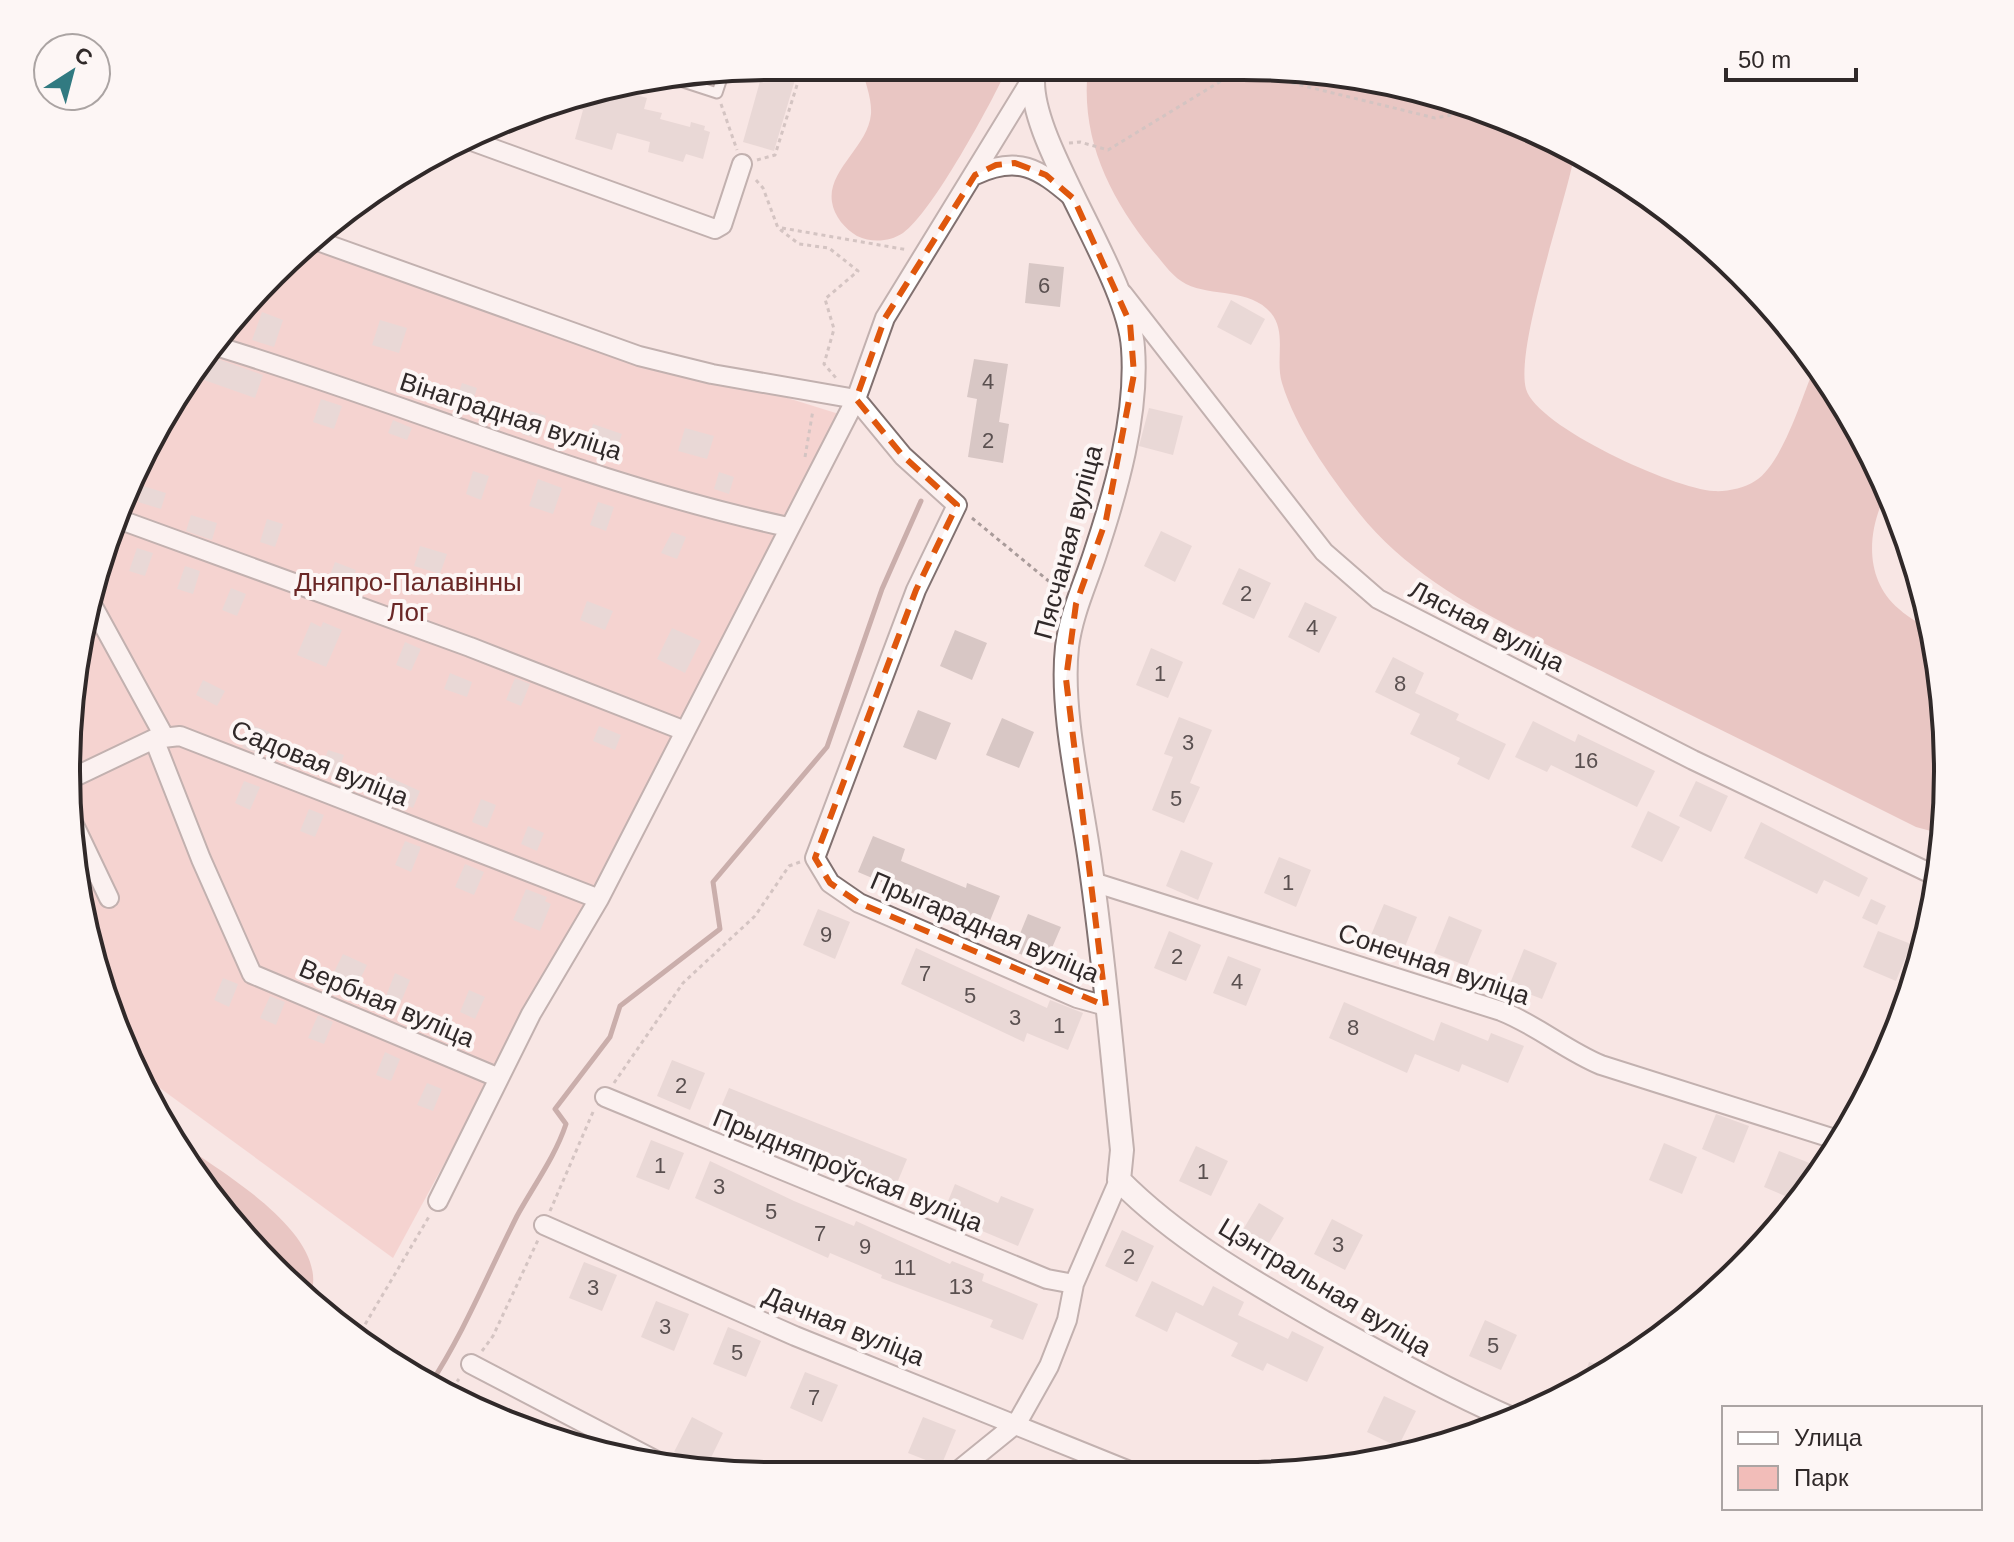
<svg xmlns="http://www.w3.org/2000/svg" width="2014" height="1542" viewBox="0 0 2014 1542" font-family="Helvetica,sans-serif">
  <rect width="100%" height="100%" fill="#f8e6e4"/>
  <path fill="#f2bdb9" d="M305,247L839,414L567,937L393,1258L142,1075L103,997L67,817L80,633L139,459L272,273Z"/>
  <path fill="#d7a09b" d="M861,66L1008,67C992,102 932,213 903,233C889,242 872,243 857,236C845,229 834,216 832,202C827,170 868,147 871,114C872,98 865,82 861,66Z
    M1088,67H1289L1426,90L1574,157C1564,208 1515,348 1526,389C1537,427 1674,489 1714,491C1726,492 1745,488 1755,481C1783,464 1803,394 1816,363L1829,379L1888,490C1867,528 1863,579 1899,609C1909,619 1925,625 1934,633L1948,771L1942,834L1916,827C1820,779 1724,731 1628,684C1535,637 1426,597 1359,513C1330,476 1296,429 1282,383C1275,360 1287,332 1271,313C1250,288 1212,297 1186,284C1172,277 1162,261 1152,250C1109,196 1080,138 1088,67Z
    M173,1138C217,1170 340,1237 308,1302L185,1163Z"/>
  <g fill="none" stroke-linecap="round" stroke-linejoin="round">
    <path stroke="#926a67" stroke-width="5" d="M429,1386C464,1333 488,1273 517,1216C534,1185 555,1157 566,1124L555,1109L610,1037L620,1006L720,929L713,882L827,747L882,589L921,501"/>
  </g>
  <path fill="#d8c7c5" d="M799,66L774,151L743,142L764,67Z
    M610,87L647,98L644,109L662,113L660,119L690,127L691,122L705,126L704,130L710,132L703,159L686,154L683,162L648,152L650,142L617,133L612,150L575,139L583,110L558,103L588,90Z
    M1029,263L1064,267L1060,307L1025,303Z
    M1231,300L1265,319L1251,345L1217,327Z
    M262,312L283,320L274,347L252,340Z
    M380,320L407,328L399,353L372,345Z
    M212,357L263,375L255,398L204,380Z
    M974,359L1008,364L999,422L1009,424L1003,463L968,457L977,399L967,397Z
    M462,383L477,388L470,411L454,406Z
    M321,399L342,406L334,429L313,422Z
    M1149,408L1183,416L1173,455L1139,446Z
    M530,411L546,416L538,439L522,434Z
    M393,420L412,428L407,440L388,433Z
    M593,424L622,434L616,451L587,441Z
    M685,428L714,436L707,459L678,451Z
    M473,471L489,476L481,500L466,494Z
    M719,472L734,477L729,494L714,489Z
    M538,479L562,488L553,514L529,506Z
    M143,486L166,493L161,509L138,502Z
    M598,502L614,507L606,531L590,525Z
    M191,515L217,523L212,540L186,531Z
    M267,519L283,524L275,547L260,542Z
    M1161,531L1192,546L1175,582L1144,566Z
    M672,532L686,537L677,559L661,553Z
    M420,546L447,554L440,574L414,566Z
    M137,548L153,553L145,576L129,571Z
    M335,562L356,570L349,588L328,581Z
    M185,566L200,571L193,594L177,589Z
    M1239,568L1271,583L1254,619L1222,604Z
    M231,588L246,594L237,616L222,610Z
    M587,601L613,611L605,630L580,620Z
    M1305,602L1337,617L1319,653L1288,637Z
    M311,622L321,627L323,622L342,630L326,667L297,655Z
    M672,628L701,641L685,673L657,659Z
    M955,630L987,643L972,680L940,666Z
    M405,642L421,649L411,671L396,665Z
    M1151,648L1183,662L1168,698L1136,685Z
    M1393,657L1424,673L1415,693L1459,714L1456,720L1506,744L1489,780L1457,764L1460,758L1410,734L1420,714L1375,692Z
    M450,673L472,682L467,697L444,689Z
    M515,678L530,684L521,706L506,700Z
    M203,680L225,691L217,706L196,695Z
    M918,710L951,723L936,760L903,747Z
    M1179,717L1212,730L1190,783L1200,787L1184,823L1152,810L1173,757L1164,754Z
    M1002,718L1034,732L1019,768L986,755Z
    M1533,721L1575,742L1578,734L1655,771L1637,807L1551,765L1547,772L1515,757Z
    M251,725L270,732L261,755L242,747Z
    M599,726L621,735L615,750L593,741Z
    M328,750L344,755L336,778L320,773Z
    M380,773L420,791L413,808L373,790Z
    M244,781L260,787L250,810L235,803Z
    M1696,781L1728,796L1711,832L1679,816Z
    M481,799L496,805L487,828L472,822Z
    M309,809L324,815L315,837L300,831Z
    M1648,811L1680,827L1662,862L1631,847Z
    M1761,822L1868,878L1859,897L1824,880L1817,894L1744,858Z
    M528,826L544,833L537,851L521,844Z
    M873,836L905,849L901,861L966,888L967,883L1000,896L985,933L935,912L933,917L901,904L905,892L858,872Z
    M405,841L421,847L411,872L395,865Z
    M1181,850L1213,863L1198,900L1166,886Z
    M1279,857L1311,870L1296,907L1264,893Z
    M465,864L484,872L474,895L455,887Z
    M526,889L547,897L545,901L551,904L540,931L513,920Z
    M1871,899L1886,906L1877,925L1862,918Z
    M1384,904L1417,917L1402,954L1369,940Z
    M818,909L850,922L835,959L803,945Z
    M1028,914L1061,927L1045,964L1013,951Z
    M1449,916L1482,930L1467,966L1434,953Z
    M1169,931L1201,945L1186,981L1154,968Z
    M1878,931L1911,944L1896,981L1863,967Z
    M916,948L1047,1008L1050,1000L1083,1013L1068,1050L1027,1033L1024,1042L901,984Z
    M1524,949L1557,963L1542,999L1509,986Z
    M343,954L367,965L356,988L332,976Z
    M1228,956L1261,969L1246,1006L1213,993Z
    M395,973L410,980L401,1002L386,996Z
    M223,978L238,984L229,1007L214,1000Z
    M469,990L485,997L475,1019L460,1012Z
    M270,996L285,1002L276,1025L260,1018Z
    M1344,1002L1434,1041L1441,1022L1488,1041L1491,1033L1524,1046L1508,1083L1462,1064L1459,1072L1415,1054L1407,1073L1329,1038Z
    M318,1015L333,1022L324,1044L308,1038Z
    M385,1052L400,1059L391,1081L376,1075Z
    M672,1060L705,1073L690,1110L657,1096Z
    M427,1083L442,1089L433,1111L417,1105Z
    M729,1088L907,1159L892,1195L714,1124Z
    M1716,1114L1749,1126L1734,1163L1702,1149Z
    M651,1140L684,1153L669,1190L636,1177Z
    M1664,1143L1697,1157L1682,1194L1649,1180Z
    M1196,1146L1228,1161L1211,1196L1179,1181Z
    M1779,1151L1812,1164L1797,1201L1764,1187Z
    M710,1161L794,1201L854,1226L856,1221L950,1264L952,1261L984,1274L982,1281L1038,1304L1023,1340L990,1327L993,1320L881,1278L882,1275L830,1253L828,1258L695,1198Z
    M955,1184L998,1203L1001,1196L1034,1209L1018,1246L975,1228L972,1234L940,1221Z
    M1259,1203L1284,1218L1266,1248L1241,1233Z
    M1332,1219L1363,1235L1345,1270L1314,1254Z
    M1122,1230L1154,1246L1137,1282L1105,1266Z
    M584,1262L617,1275L602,1311L569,1298Z
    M1152,1281L1203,1306L1213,1286L1244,1302L1238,1315L1288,1339L1292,1331L1324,1347L1307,1382L1267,1363L1263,1371L1231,1356L1238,1343L1176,1312L1167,1332L1135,1316Z
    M656,1301L689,1314L674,1351L641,1337Z
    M1485,1320L1517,1335L1501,1370L1469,1356Z
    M728,1327L761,1341L746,1377L713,1364Z
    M1589,1362L1613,1369L1582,1385Z
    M805,1372L838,1385L822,1422L790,1408Z
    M1384,1396L1416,1411L1398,1447L1367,1432Z
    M692,1417L723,1433L706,1468L674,1452Z
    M923,1417L956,1430L941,1466L908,1453Z"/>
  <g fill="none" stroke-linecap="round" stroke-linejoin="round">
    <defs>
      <path id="service" d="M674,79L717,93L724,72"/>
      <path id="minor" d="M469,140L715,229L722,225L742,164
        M975,175C1018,155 1038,168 1072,197
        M315,240L639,356L712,374L856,399L903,456L957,505L916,590L815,858L830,883L859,903L1077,998L1106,1006
        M1123,294L1324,552L1378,599L1693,760L1938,877
        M219,347C409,405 593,485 788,527
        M118,519L470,647L685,731
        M90,601L164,736
        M154,739L201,859L252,974L499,1078
        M70,779L154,739L180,736L599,899
        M68,812L109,898
        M1093,882L1501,1011C1537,1025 1565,1050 1601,1065L1841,1141
        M605,1097L1047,1279L1074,1284
        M438,1201L531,1014L599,899L856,399L885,318L1031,80
        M544,1225L795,1336L1127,1470
        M471,1364L668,1467
        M959,1470L1017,1423L1049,1366L1067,1320L1074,1284L1119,1180"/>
      <path id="tertiary" d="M1035,67C1017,128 1128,269 1133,348C1138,415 1116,491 1095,554C1085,585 1071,614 1067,647C1060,711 1081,797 1090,862C1104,958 1112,1054 1122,1150L1119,1180C1177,1239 1253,1282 1325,1323C1388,1358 1450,1392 1516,1421"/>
    </defs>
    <use href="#service" stroke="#817170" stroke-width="13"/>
    <use href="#minor" stroke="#817170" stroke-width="22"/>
    <use href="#tertiary" stroke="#817170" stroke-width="26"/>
    <path stroke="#a99b9a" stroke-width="3" stroke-dasharray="4 4" stroke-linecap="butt" d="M721,104L737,150
      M1069,143L1080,142L1108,150L1239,70L1435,118L1472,111
      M757,160L775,155L803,66
      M756,180L763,188L778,228L799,244L829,248L858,271L825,299L834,329L824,364L836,378
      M782,228L908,250
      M805,457L813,410
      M972,518L1062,592
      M614,1083L683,983L755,916L789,866L800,862
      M550,1211L593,1112
      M357,1338L430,1215
      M482,1351L493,1336L538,1240
      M447,1394L459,1379"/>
    <use href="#service" stroke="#fff" stroke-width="9"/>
    <use href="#minor" stroke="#fff" stroke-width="18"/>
    <use href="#tertiary" stroke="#fff" stroke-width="22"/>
  </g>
  <path d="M0 0H2014V1542H0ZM1015,163L1046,175L1074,199L1130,323L1134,374L1106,520L1076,604L1066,679L1106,1006L859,903L830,883L815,858L916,590L957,505L903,456L856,399L885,318L975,175L996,165Z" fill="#f8e6e4" fill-opacity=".55" fill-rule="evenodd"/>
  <path fill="none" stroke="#df570d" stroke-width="6" stroke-dasharray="16 10" stroke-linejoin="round" d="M1015,163L1046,175L1074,199L1130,323L1134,374L1106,520L1076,604L1066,679L1106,1006L859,903L830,883L815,858L916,590L957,505L903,456L856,399L885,318L975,175L996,165Z"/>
  <g text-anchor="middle" stroke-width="8" stroke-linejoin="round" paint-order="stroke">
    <g font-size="22" fill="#5a5050">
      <text x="1044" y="293">6</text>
      <text x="988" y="389">4</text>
      <text x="988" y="448">2</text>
      <text x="1246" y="601">2</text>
      <text x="1312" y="635">4</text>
      <text x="1160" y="681">1</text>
      <text x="1400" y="691">8</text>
      <text x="1188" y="750">3</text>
      <text x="1586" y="768">16</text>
      <text x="1176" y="806">5</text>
      <text x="1288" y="890">1</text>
      <text x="826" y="942">9</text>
      <text x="1177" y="964">2</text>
      <text x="925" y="981">7</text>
      <text x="1237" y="989">4</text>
      <text x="970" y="1003">5</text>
      <text x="1015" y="1025">3</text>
      <text x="1059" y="1033">1</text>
      <text x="1353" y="1035">8</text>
      <text x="681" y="1093">2</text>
      <text x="660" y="1173">1</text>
      <text x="1203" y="1179">1</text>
      <text x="719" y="1194">3</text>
      <text x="771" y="1219">5</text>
      <text x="820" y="1241">7</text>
      <text x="1338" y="1252">3</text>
      <text x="865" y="1254">9</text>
      <text x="1129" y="1264">2</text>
      <text x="905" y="1275">11</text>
      <text x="961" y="1294">13</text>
      <text x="593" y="1295">3</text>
      <text x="665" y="1334">3</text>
      <text x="1493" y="1353">5</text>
      <text x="737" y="1360">5</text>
      <text x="814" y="1405">7</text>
    </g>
    <g font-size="26" fill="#302929" stroke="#fdf6f5">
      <text transform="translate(511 416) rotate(18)" y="9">Вінаградная вуліца</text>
      <text transform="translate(1068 542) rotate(-75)" y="9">Пясчаная вуліца</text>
      <text transform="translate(1487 626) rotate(27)" y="9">Лясная вуліца</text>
      <text transform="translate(320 763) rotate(22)" y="9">Садовая вуліца</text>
      <text transform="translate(985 927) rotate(23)" y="9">Прыгарадная вуліца</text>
      <text transform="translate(1434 964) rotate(19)" y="9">Сонечная вуліца</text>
      <text transform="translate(387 1003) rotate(23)" y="9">Вербная вуліца</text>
      <text transform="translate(848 1170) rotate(22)" y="9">Прыдняпроўская вуліца</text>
      <text transform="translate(1325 1287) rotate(31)" y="9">Цэнтральная вуліца</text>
      <text transform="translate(844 1326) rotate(22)" y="9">Дачная вуліца</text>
    </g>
    <g font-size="26" fill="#6a2726" stroke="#fdf6f5">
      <text x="408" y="591">Дняпро-Палавінны<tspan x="408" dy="30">Лог</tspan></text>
    </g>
  </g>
  <path d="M0 0H2014V1542H0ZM771 80H1243A691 691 0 0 1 1934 771V771A691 691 0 0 1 1243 1462H771A691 691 0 0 1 80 771V771A691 691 0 0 1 771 80Z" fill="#fdf6f5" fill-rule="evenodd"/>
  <path fill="none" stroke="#302929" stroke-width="4" d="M771 80H1243A691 691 0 0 1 1934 771V771A691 691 0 0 1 1243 1462H771A691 691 0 0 1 80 771V771A691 691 0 0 1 771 80Z"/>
  <rect x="1722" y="1406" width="260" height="104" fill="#fdf6f5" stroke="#aba4a3" stroke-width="2"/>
  <rect x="1738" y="1432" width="40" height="12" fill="#ffffff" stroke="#aba4a3" stroke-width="2"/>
  <text x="1794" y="1446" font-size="24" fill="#302929">Улица</text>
  <rect x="1738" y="1466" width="40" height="24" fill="#f2bdb9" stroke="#aba4a3" stroke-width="2"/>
  <text x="1794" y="1486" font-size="24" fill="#302929">Парк</text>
  <g transform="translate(72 72) rotate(36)"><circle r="38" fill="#fdf6f5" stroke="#aba4a3" stroke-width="2"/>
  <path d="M0-6L14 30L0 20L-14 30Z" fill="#317a81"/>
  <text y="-12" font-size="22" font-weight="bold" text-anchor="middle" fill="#302929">С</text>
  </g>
  <path d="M1726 68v12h130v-12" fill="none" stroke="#302929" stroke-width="4"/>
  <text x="1738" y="68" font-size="24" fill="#302929" stroke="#fdf6f5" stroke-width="6" paint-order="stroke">50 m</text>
</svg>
